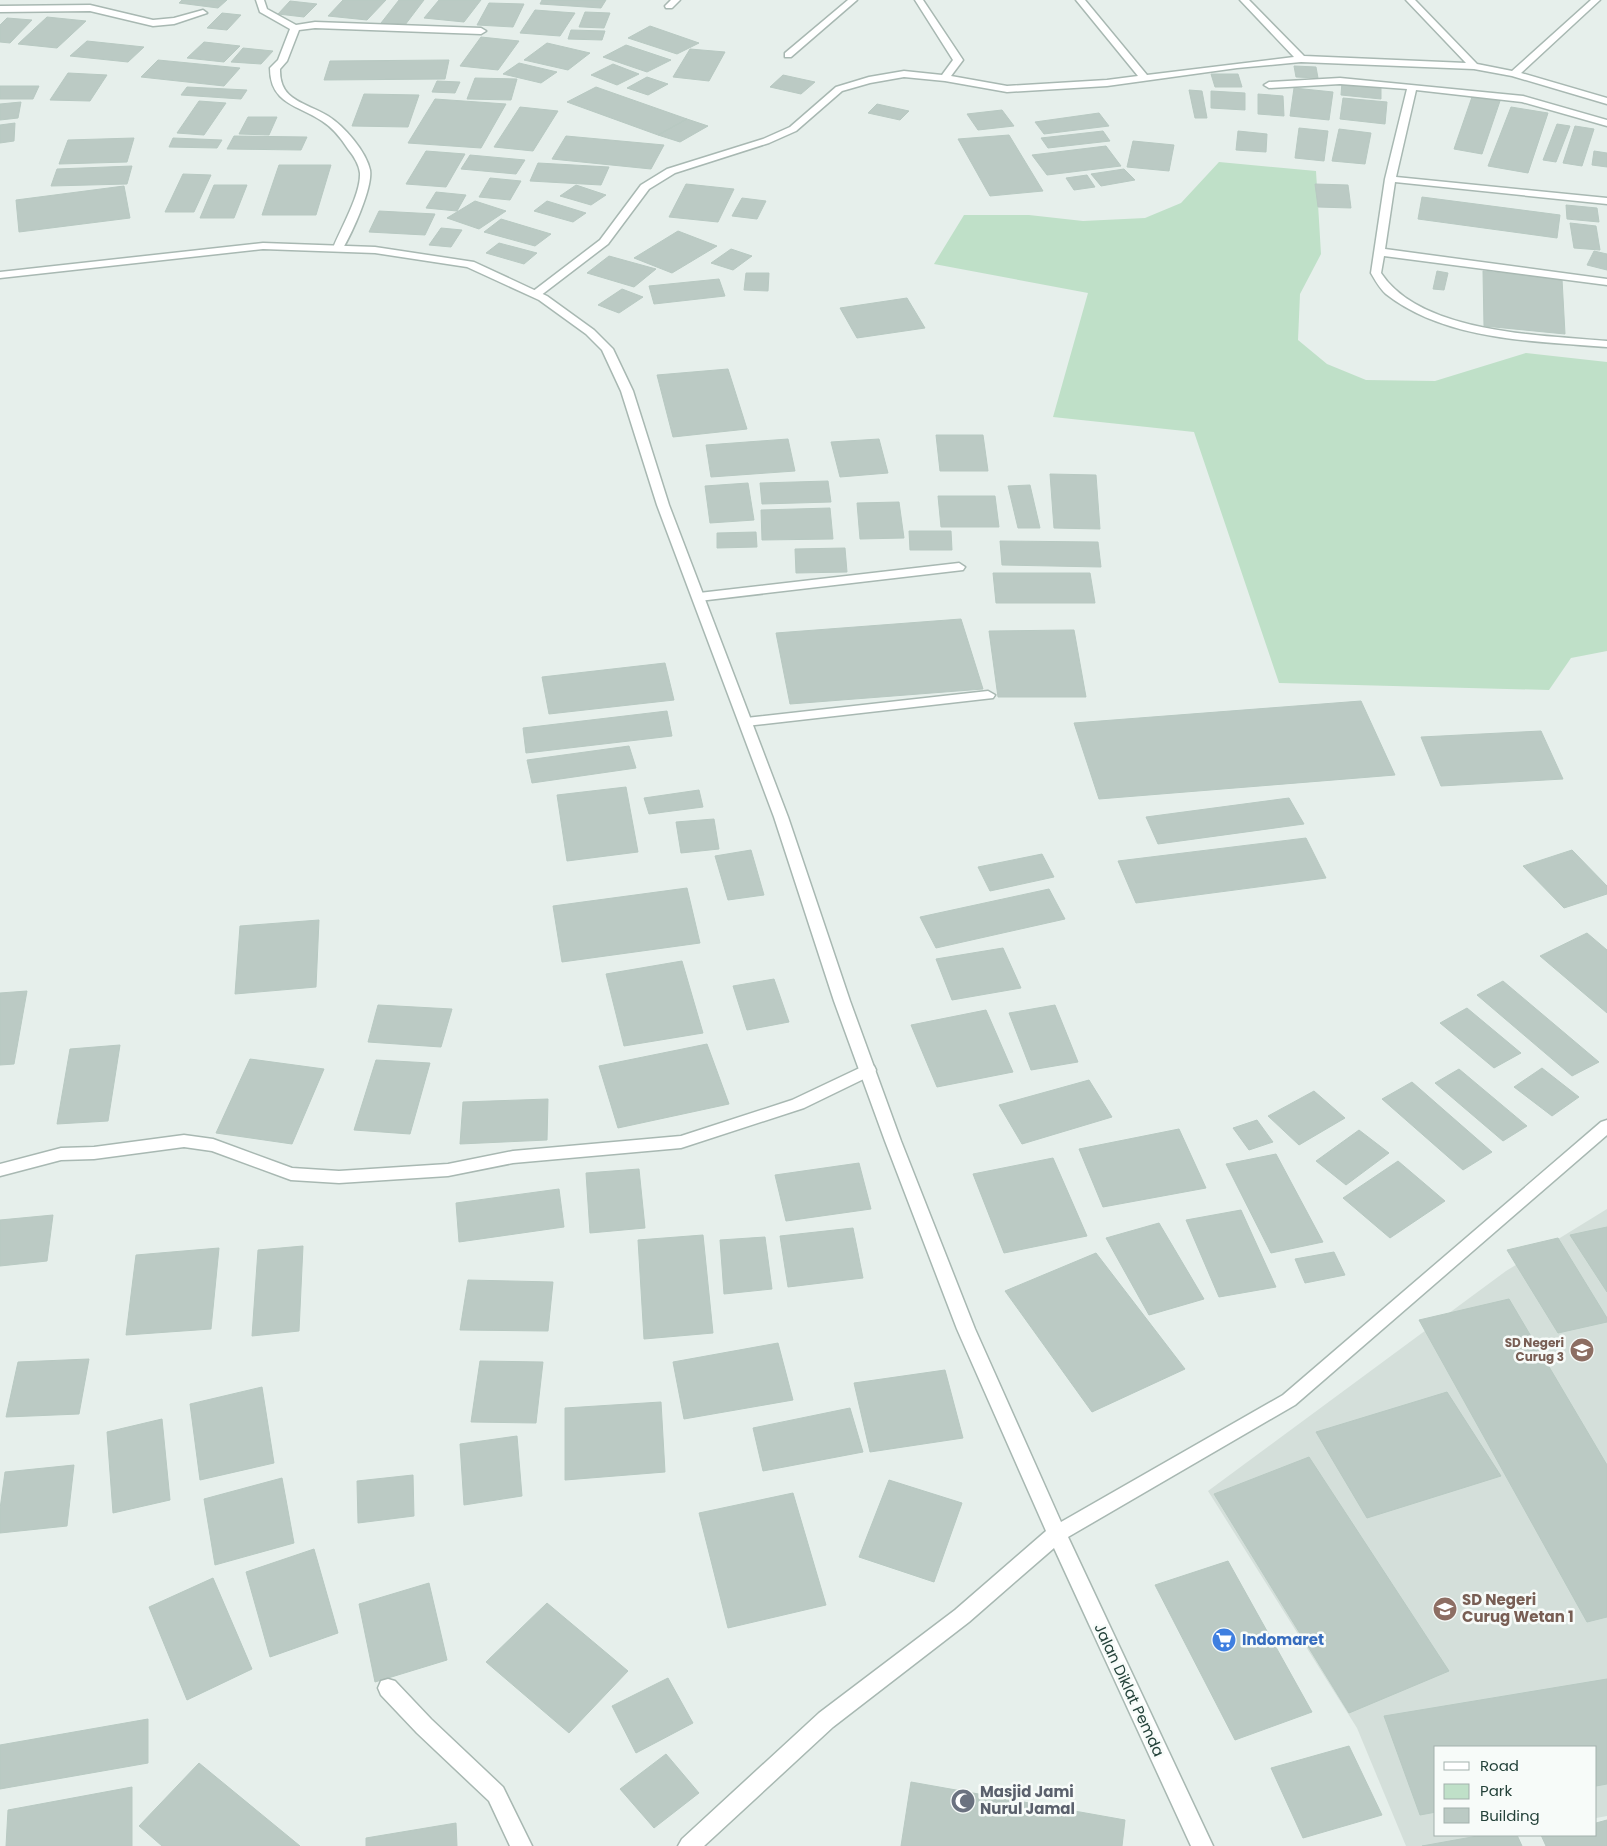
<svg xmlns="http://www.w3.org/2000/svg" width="1607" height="1846" viewBox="0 0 1607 1846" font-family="Poppins,sans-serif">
  <rect width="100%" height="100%" fill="#e6efeb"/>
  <path fill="#d4dfda" d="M1607,1209V1816L1596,1818V1747H1436V1835H1522L1471,1846H1406L1357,1728L1208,1491L1506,1271Z"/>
  <path fill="#bfe0c8" d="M1219,162L1316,171L1321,254L1300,294L1298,340L1327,364L1366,380L1435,381L1526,353L1607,362V651L1571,658L1549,690L1279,683L1194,432L1053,417L1088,293L934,264L964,215H1029L1083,221L1145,218L1181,203Z"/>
  <path fill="#bbcac4" stroke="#b8c9c2" d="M182,0H227L218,8L179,3Z
    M343,0H386L367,20L328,16Z
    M399,0H424L405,25L381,23Z
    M439,0H481L464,22L424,18Z
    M542,0H606L601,8L540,4Z
    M290,1L317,4L304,17L278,14Z
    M489,3L524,4L513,27L477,25Z
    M535,10L575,13L560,36L520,33Z
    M585,12L610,13L604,28L579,27Z
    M222,13L241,15L227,30L207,28Z
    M47,17L86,21L57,48L18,44Z
    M7,18L32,20L10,43L0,42V25Z
    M650,26L699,43L677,54L628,38Z
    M571,30L605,31L602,40L568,39Z
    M481,37L519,41L498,70L460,66Z
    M87,41L144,47L128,62L70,56Z
    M204,42L240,46L224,62L187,58Z
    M547,43L590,53L568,70L524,60Z
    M626,45L671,60L647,72L603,57Z
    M243,48L273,51L261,64L231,62Z
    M690,49L725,52L709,81L673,77Z
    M158,60L240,68L224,86L141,77Z
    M449,60L445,79L324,80L330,61Z
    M519,63L557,72L541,83L503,74Z
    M613,64L639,74L617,85L591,75Z
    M1294,66L1316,67L1318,78L1296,77Z
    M68,73L107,75L90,101L50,100Z
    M1211,74H1238L1242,87H1215Z
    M783,75L815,82L801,94L770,87Z
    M647,77L668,84L648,95L627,88Z
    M475,78L517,79L511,100L467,99Z
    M437,81L460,82L455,93L432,92Z
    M1342,82L1381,85V99L1341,95Z
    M0,86H39L33,99H0Z
    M187,87L247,90L241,99L181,95Z
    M596,87L687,119L658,135L567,102Z
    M1294,88L1333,92L1329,120L1290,116Z
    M1189,90L1202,91L1207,118H1195Z
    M1211,91L1245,93V110L1211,108Z
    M364,94L419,95L408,127L352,126Z
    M1258,94L1283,96L1284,116L1258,114Z
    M1472,97L1500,101L1482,154L1454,149Z
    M1343,98L1387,102L1385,124L1340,119Z
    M435,99L506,104L481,148L408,143Z
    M199,101L226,103L204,135L177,133Z
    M21,102L18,118L0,120V104Z
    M877,104L909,111L900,120L868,113Z
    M520,107L558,111L533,151L494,147Z
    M1511,107L1548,113L1528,173L1488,166Z
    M1002,110L1014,126L978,130L967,114Z
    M1099,113L1109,126L1044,134L1035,122Z
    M248,117H277L269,135L239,134Z
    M687,119L708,126L680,142L658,135Z
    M15,123L14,141L0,143V125Z
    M1557,124L1570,126L1556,162L1543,160Z
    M1575,126L1594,129L1582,166L1563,163Z
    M1299,128L1328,131L1324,161L1295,158Z
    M1339,129L1371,133L1365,164L1332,161Z
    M1103,131L1110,141L1048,148L1041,138Z
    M1238,131L1267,134L1266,152L1236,150Z
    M1009,135L1043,191L990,196L958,139Z
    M234,136L307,137L301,150L227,149Z
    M566,136L664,145L651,169L552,159Z
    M134,138L127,162L59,164L68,140Z
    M173,138L222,140L217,148L169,147Z
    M1133,141L1174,145L1169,171L1127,167Z
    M1106,146L1121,166L1047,175L1032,155Z
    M426,151L465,154L446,187L406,184Z
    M1594,151L1607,153V167L1592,165Z
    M470,155L525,160L516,174L461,169Z
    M538,163L609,167L601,185L530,181Z
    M279,165H331L316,215H262Z
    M132,166L127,184L51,186L57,169Z
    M1124,169L1135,180L1101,186L1091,174Z
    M183,174L211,175L194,212H165Z
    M1087,175L1095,187L1074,190L1066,178Z
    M490,178L521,181L510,200L479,197Z
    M686,184L734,189L718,222L669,217Z
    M1315,184L1348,185L1351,208L1318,207Z
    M214,185H247L234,218H200Z
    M576,185L606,195L591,205L560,196Z
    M124,186L130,218L19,232L16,200Z
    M436,192L466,195L457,211L426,208Z
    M1422,197L1560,215L1557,238L1418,219Z
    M742,198L766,201L757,219L732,216Z
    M475,201L506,211L479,229L447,218Z
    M547,201L586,213L573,222L534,211Z
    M1566,205L1597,208L1599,222L1567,219Z
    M379,211L435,214L425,235L369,232Z
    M501,219L551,234L535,246L484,232Z
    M1570,223L1596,226L1600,250L1574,248Z
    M441,228L462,230L451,247L429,245Z
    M678,231L717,246L672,273L634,258Z
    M499,243L537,253L524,264L486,253Z
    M731,249L752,256L733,270L711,263Z
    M1594,251L1607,254V270L1587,265Z
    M609,256L656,269L634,287L587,273Z
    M1437,271L1448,273L1444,290L1433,289Z
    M1483,271L1562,279L1565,334L1484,326Z
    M746,273H769L768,291L744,290Z
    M719,279L725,296L654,304L649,286Z
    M622,289L643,297L619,313L598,305Z
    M907,298L925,328L857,338L840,308Z
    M728,369L747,429L673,437L657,375Z
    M936,435H983L988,471H940Z
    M788,439L795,471L711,477L706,445Z
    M879,439L888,473L840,477L831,442Z
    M1050,474L1096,475L1100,529L1054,528Z
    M828,481L831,502L762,504L760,483Z
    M748,483L754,520L710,523L705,486Z
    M1030,485L1040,528H1018L1008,486Z
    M938,496H995L999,527H941Z
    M899,502L904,538L860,539L857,503Z
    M830,508L833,539L762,540L761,510Z
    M909,531H951L952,550H910Z
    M756,532L757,547L717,548V533Z
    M1000,541L1098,542L1101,567L1002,565Z
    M845,548L847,572L796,573L795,549Z
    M993,573H1090L1095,603H996Z
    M961,619L983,689L790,704L776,633Z
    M1074,630L1086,697H998L989,631Z
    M665,663L674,700L549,714L542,677Z
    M1361,701L1395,775L1099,799L1074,723Z
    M667,711L672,736L526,753L523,728Z
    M1541,731L1563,779L1441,786L1421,737Z
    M629,746L636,768L532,783L527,760Z
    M626,787L638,852L567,861L557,795Z
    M699,790L703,807L649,814L644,798Z
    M1289,798L1304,824L1158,844L1146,817Z
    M714,819L719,849L681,853L676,822Z
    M1306,838L1326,878L1136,903L1118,861Z
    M751,850L764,895L728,900L715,856Z
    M1572,850L1607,886V894L1564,908L1523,866Z
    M1042,854L1054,877L990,891L978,867Z
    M687,888L700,943L562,962L553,906Z
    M1049,889L1065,919L936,948L920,917Z
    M319,920L316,987L235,994L240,926Z
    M1587,933L1607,950V1013L1540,956Z
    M1003,948L1021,988L952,1000L936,959Z
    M682,961L703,1033L624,1046L606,974Z
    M774,979L789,1022L747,1030L733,986Z
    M1503,981L1599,1062L1572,1076L1477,995Z
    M27,991L14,1064L0,1065V993Z
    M378,1005L452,1009L441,1047L368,1042Z
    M1055,1005L1078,1062L1031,1070L1009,1013Z
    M1467,1008L1521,1053L1494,1068L1440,1023Z
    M986,1010L1013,1072L937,1087L911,1025Z
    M707,1044L729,1104L618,1128L599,1066Z
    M120,1045L108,1121L57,1124L70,1049Z
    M250,1059L324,1069L292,1144L216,1133Z
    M376,1060L430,1063L410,1134L354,1130Z
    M1542,1068L1579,1097L1552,1116L1514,1087Z
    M1459,1069L1527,1126L1503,1141L1435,1083Z
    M1089,1080L1112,1117L1022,1144L999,1105Z
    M1412,1082L1492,1152L1463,1170L1382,1099Z
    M1314,1091L1345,1118L1299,1145L1268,1116Z
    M548,1099L547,1140L460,1144L463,1102Z
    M1257,1120L1273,1142L1249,1150L1233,1128Z
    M1179,1129L1206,1188L1103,1207L1079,1149Z
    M1359,1130L1389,1153L1346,1185L1316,1161Z
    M1276,1154L1323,1242L1271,1253L1226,1164Z
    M1053,1158L1087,1236L1004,1253L973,1174Z
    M1398,1161L1445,1201L1390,1238L1343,1198Z
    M859,1163L871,1209L786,1221L775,1175Z
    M639,1169L645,1228L590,1233L586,1173Z
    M559,1189L564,1227L459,1242L456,1203Z
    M1241,1210L1276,1287L1219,1297L1186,1220Z
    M53,1215L47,1261L0,1266V1220Z
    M1159,1223L1204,1299L1149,1315L1106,1238Z
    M1607,1227V1292L1570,1235Z
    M853,1228L863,1278L788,1287L780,1236Z
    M703,1235L713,1333L644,1339L638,1240Z
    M765,1237L772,1289L724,1294L720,1240Z
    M1558,1238L1607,1318V1322L1558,1333L1507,1250Z
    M303,1246L299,1331L252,1336L258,1250Z
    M219,1248L211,1329L126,1335L136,1255Z
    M1334,1252L1345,1275L1305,1283L1295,1259Z
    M1096,1253L1185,1369L1092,1412L1005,1291Z
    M468,1280L553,1282L548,1331L460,1330Z
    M1509,1299L1607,1465V1617L1587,1622L1419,1320Z
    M778,1343L793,1400L684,1419L673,1362Z
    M89,1359L79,1414L6,1417L18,1362Z
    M480,1361L543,1362L536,1423L471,1422Z
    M945,1370L963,1438L870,1452L854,1383Z
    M262,1387L274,1463L200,1480L190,1404Z
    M1447,1392L1501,1476L1367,1518L1316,1432Z
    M661,1402L665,1472L565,1480V1408Z
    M850,1408L863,1452L763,1471L753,1428Z
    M162,1419L170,1500L113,1513L107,1432Z
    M517,1436L522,1496L464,1505L460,1444Z
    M1309,1457L1449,1671L1349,1713L1214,1494Z
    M74,1465L67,1526L0,1533V1509L5,1472Z
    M413,1475L414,1516L358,1523L357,1481Z
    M282,1478L294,1543L215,1565L204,1499Z
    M889,1480L962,1503L934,1582L859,1557Z
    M793,1493L826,1605L728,1628L699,1513Z
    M314,1549L338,1633L270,1657L246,1572Z
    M1228,1561L1312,1712L1235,1740L1155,1585Z
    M213,1578L252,1669L187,1700L149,1607Z
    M429,1583L447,1660L375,1682L359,1604Z
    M547,1603L628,1671L569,1733L486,1662Z
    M668,1678L693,1723L636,1753L612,1706Z
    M1607,1679V1784L1596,1786V1747H1436V1812L1420,1815L1384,1716Z
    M148,1719V1763L0,1789V1745Z
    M1349,1746L1382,1815L1303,1838L1271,1768Z
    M666,1754L699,1793L654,1828L620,1789Z
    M199,1763L300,1846H162L139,1826Z
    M911,1782L1125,1820L1122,1846H901Z
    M132,1787V1846H6L8,1810Z
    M1607,1820V1846H1546L1541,1835H1596V1823Z
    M456,1823L457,1846H366V1838Z
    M1483,1835H1517L1522,1846H1422Z"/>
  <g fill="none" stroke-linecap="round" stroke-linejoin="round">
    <defs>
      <path id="service" d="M988,691L995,695L993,698L746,726L739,722L746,718Z"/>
      <path id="minor" d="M256,0H264L267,9L296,25L315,22L481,28L486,31L481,34L315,28L299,30L287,61L280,69C279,101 305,102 328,116C344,126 366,151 370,170C373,188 351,235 342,250L338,251L333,248C341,228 361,194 360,173C359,164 353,155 348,149C341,138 333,128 322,121C298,105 270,104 270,68L278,60L290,29L260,12Z
        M671,0H680L672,8H666L665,6Z
        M848,0H857L791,57H785V53Z
        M915,0H923L963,60L951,76L1007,86L1107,80L1138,76L1076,0H1085L1147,75L1294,57L1240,0H1249L1304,56L1466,63L1406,0H1415L1477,64L1512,71L1591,0H1600L1521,73L1607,98V104L1512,76L1474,69L1301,62L1237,68L1107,86L1007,92L945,81L904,77L870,83L842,91L796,131L769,143L675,173L649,189L608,244L540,296H532V292L600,240L641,185L667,169L763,139L790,127L836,87L869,77L904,71L942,75L953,60Z
        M90,5L153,20L174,18L203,10L207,13L174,24L153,26L90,11L0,12V6Z
        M1340,78L1523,96L1607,120V126L1522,102L1416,90L1396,177L1607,198V204L1395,182L1385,249L1607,279V285L1384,256L1381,273C1421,334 1542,335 1607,341V347C1535,341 1446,341 1386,294C1380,289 1375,280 1371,273L1385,179L1407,89L1340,84L1269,88L1264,85L1269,82Z
        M959,563L965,567L963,570L699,601L693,597L699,593Z
        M868,1064L874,1066L876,1070L874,1074L804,1108L681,1148L513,1163L448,1176L339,1183L291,1180L212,1151L184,1147L94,1159L61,1160L0,1176V1164L61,1148L94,1147L184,1135L213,1139L292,1168L339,1171L448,1164L513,1151L681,1136L792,1100Z
        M388,1679L395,1681L431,1719L503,1787L532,1846H510L489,1801L417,1733L381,1695L378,1688L381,1681Z"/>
      <path id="tertiary" d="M263,243L375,247L474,262L547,296L594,330L613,349L633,391L669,505L788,817L850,1001L901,1141L975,1329L1061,1522L1283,1395L1601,1122L1607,1120V1135L1295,1405L1068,1537L1213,1846H1191L1054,1548L969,1622L833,1727L704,1846H678L682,1839L819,1713L955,1610L1046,1531L957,1329L885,1141L834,1001L774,817L657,505L621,391L602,350L586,334L539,300L467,267L375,253L263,249L0,278V272Z"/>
    </defs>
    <use href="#service" stroke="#a8b8b2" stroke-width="3"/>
    <use href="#minor" stroke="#a8b8b2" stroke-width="3"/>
    <use href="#tertiary" stroke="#a8b8b2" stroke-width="3"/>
    <use href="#service" fill="#fff" fill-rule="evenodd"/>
    <use href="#minor" fill="#fff" fill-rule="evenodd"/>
    <use href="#tertiary" fill="#fff" fill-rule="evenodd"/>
  </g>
  <defs>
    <symbol id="school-disc" viewBox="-11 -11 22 22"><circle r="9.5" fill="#8d6e63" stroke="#f7fbf9"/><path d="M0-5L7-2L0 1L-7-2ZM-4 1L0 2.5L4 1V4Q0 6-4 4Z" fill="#fff"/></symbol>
    <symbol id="supermarket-disc" viewBox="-11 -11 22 22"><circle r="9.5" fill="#3f7fe0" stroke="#f7fbf9"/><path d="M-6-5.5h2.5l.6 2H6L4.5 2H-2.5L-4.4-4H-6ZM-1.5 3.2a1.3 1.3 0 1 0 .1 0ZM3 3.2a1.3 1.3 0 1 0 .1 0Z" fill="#fff"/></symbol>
    <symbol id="mosque-disc" viewBox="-11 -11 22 22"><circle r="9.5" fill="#6b7280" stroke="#f7fbf9"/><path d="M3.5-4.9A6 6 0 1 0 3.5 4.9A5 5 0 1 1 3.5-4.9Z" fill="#fff"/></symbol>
  </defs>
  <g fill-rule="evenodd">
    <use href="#school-disc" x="1568" y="1336" width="28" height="28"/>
    <use href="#school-disc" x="1431" y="1595" width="28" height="28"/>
    <use href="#supermarket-disc" x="1210" y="1626" width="28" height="28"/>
    <use href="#mosque-disc" x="949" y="1787" width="28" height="28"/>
  </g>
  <g text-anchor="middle" stroke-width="5" stroke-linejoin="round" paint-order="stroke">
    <g font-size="12" font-weight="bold" fill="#785e54" stroke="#f7fbf9" text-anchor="end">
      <text x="1564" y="1347">SD Negeri<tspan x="1564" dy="14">Curug 3</tspan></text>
    </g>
    <g font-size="15" font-weight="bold" fill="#785e54" stroke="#f7fbf9" text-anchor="start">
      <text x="1462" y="1605">SD Negeri<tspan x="1462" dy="17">Curug Wetan 1</tspan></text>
    </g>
    <g font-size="15" font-weight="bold" fill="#366cbe" stroke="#f7fbf9" text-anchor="start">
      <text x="1242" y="1645">Indomaret</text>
    </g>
    <g font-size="15" fill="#24423a" stroke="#f7fbf9">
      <text transform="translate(1129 1690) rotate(65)" y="5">Jalan Diklat Pemda</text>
    </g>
    <g font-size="15" font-weight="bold" fill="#5b616d" stroke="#f7fbf9" text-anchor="start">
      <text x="980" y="1797">Masjid Jami<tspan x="980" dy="17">Nurul Jamal</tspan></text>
    </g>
  </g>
  <rect x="1434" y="1746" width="162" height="90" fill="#f7fbf9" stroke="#a3b1ad"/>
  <rect x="1444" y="1762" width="25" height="8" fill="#ffffff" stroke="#a3b1ad"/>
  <text x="1480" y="1771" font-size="15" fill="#24423a">Road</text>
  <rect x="1444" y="1784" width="25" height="15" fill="#bfe0c8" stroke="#a3b1ad"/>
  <text x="1480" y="1796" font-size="15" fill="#24423a">Park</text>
  <rect x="1444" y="1808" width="25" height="15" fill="#bbcac4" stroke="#a3b1ad"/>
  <text x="1480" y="1821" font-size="15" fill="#24423a">Building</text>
</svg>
